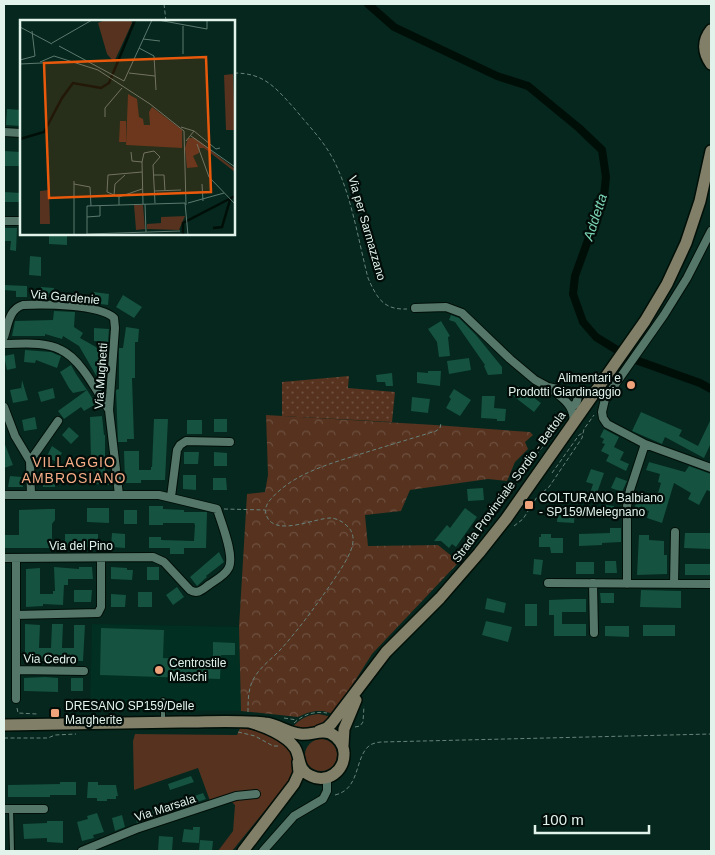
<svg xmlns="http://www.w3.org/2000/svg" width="715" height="855" viewBox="0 0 715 855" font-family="Arial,sans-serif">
  <defs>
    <pattern id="park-crowns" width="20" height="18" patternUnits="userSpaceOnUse" patternTransform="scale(1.25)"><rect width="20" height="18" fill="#56321f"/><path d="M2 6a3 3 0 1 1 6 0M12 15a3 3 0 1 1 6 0" fill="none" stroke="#6e5040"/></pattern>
    <pattern id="garden-dots" width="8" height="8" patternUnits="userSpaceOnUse" patternTransform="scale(1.25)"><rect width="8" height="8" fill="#56321f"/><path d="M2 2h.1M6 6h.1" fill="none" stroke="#6e5040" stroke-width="1.8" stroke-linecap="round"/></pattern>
  </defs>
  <rect width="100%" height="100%" fill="#05271d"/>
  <path fill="#012f22" d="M92,624L239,627L241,711L90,710Z"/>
  <path fill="#56321f" d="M319,714L332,717C318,729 309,730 292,728C299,719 307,715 319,714Z
    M240,728C271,732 305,744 289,781L232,851H218L233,831L235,805L225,795L210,801L198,768L134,790L133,741L135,734L237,735Z
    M305 755a16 16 0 1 1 32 0a16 16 0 1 1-32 0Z"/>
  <path fill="url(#park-crowns)" d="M266,415L435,425L530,432L533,435L525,442L528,449L515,462L507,481L488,479L410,490L401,511L365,515L368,546L438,545L459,562L372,654L334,714L323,711H316L307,713L298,717L241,711L239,627L247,494L265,492L268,475Z"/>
  <path fill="url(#garden-dots)" d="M349,376L348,388L395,392L392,422L282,416V382Z"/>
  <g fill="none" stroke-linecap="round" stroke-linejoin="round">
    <path stroke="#000e08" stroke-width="8" d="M368,4L394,27L497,76L528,86L579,128L602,150L606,177L604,196L575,276L573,294L583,322L596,337L630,358L700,383L711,389"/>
  </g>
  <path fill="#15523f" d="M7,109L21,110V126L6,125Z
    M4,151L21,152V166H4Z
    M4,192L21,193V202H4Z
    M4,228H17L16,251L10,250L11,241H4Z
    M49,234H67V245L49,244Z
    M30,256L41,257V276L29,275Z
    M4,285L27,286V297H16V291L4,290Z
    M41,287L54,288L53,299L40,298Z
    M94,292L109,294L108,305L93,303Z
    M123,295L142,307L134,318L116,307Z
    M54,311L75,312L74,327L83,333L80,338L96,347L107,365L106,371L97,377L79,346L63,336L62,339L45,334V336H12L15,321L53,320Z
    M451,315L459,318L476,335L502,367V374L488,375L484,366L485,365L455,322L449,320Z
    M441,321L450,336L448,337L450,356L439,357L437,342L428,329Z
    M126,327L139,329L138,342H135V378H132L134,439H127V442H118L116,390L119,389V348H123Z
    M94,328L109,329L108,342L94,341Z
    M25,350L51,352L58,355L61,356L57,368L36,360L35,363L24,362Z
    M14,354L16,368L7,370L4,356Z
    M469,358L471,370L449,374L447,361Z
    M71,365L76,374L87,390L73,393L69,388L60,372Z
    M428,371H441L440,386L417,383V372L428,373Z
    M392,373L393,386H386L385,382H377L376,375Z
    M22,380L28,400L13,403L10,390L21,388V391Z
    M518,386L541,403L534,412L512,395Z
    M53,388L55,398L41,402L38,392Z
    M454,389L471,400L460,416L446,408L451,399L449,397Z
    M87,390L96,404L84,411L81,407L64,419L58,411Z
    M482,396H495L494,408L506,409L505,421H497V419L481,418Z
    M412,397L430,399L428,413L411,411Z
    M641,412L682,430L679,436L698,446L711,419V443L704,458L665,437L662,444L632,431Z
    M102,416L104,435H105V473H108L109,485L94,484V472L100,476L102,473L91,462L90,417Z
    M35,417L37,429L24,431L22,420Z
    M154,419H168L165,480H141V483H125L124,451H139V470H151V467H152Z
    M214,419H227V432H214Z
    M187,420H202V434H187Z
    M69,427L79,436L71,444L62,435Z
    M604,429L619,437L614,447L624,452L620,460L629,464L626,471L606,461L609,455L601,451L605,444L602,443L604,439L600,437Z
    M4,442L13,465L4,468Z
    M52,446L62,453L56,462L47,456Z
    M184,452H199L198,464H184Z
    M214,452L227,453V466H214Z
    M649,462L685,472L689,466L711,474V492L707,490L699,505L688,499L691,493L674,483L662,523L647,518L649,511L635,507L637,498L655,503L661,483L658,482L660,474L646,470Z
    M591,469L604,473L596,496L590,493L593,484L586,482Z
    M43,472H55V487H43Z
    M183,475H196V490L183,489Z
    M10,476L22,477L23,487H8Z
    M616,477L627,481L622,492L611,488Z
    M213,478H226L227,490H213Z
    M483,488L484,500L468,501L467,489Z
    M604,505L614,506L613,518H599Z
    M149,506H163V509L184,510V512H207L206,548H184V554H170V548H149V537H161V540L194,541L195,525L194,523H163V525H149Z
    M87,508H109V523L87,522Z
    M465,508L477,517L456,547L452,544L449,548L441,541H434L447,525L450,528Z
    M48,509H55V520L52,524V548H4V535H19V510Z
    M558,509L575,510L574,523L557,522Z
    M124,510H137V524H124Z
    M610,528H621V542L602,543V545L579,546V534L610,533Z
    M112,533L125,534V548L111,547Z
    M685,533H710V549L684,548Z
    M65,534H98V547L65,548Z
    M541,534H551V538H563V553H551L550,547H539V537H541Z
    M639,535H649V540L664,541V555H667V574L637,575Z
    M219,552L224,562L206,576L207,577L197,586L190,577Z
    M534,559L543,560L541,575L533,574Z
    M605,561H616L617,573H605Z
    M576,562H594V574H576Z
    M685,564H710V575H685Z
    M54,567L79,569V567H92L93,579H68V585H64L63,605L43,604V606L26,607V569L40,568V594H53V591H55Z
    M111,567L127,568V570H133L132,580L111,579Z
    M147,567H159V580H147Z
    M177,587L184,597L173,605L166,595Z
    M74,590H92L91,602H74Z
    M641,590L681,591V608L640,607Z
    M138,592H152V607H138Z
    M600,593H614V603H601Z
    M111,594L126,595L125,607H111Z
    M487,598L506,603L504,613L485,609Z
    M573,599H586V612H562V624H586V636H554V615H549V600Z
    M525,604H537V626H525Z
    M486,621L512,627L508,642L482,635Z
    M25,624L40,625L39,648H51L52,624H63L62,648H74V625H85L83,661H25Z
    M643,625H675V636H643Z
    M605,626H629V637L605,636Z
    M101,628L164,630L163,658L213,660V642L235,643V655H221L220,679L100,675Z
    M45,677L58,678V692L24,691V678Z
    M71,678H83V691H71Z
    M191,776L194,782L170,790L168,784Z
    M60,782H76V795H50V797H8V785L60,784Z
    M88,782H98V785H116L118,796H116V799H107V801H97V798H87Z
    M203,793L206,799L137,823L135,817Z
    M97,813L104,832L93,835L94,838L82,841L77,822L88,819L87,816Z
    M122,815L125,827L115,831L112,818Z
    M47,821H63V843L47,842V838L24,839L23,824L47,823Z
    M193,827H200L199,843L182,842L184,829L193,830Z
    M159,836L173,837L172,851H158Z
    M200,840L213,841L212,851H199Z"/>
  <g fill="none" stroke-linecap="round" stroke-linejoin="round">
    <defs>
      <path id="lane" d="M163,720V700
        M11,809L12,851"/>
      <path id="street" d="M4,132L21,133
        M4,221H21
        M711,231L687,278L664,315L605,399L602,412L603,418L607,424L645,444L711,468
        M415,308L446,307L462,313L510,359L535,380L548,387L580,394L590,392L597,389
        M4,337C8,325 9,309 23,305C43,304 100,304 114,318L115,328L109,410L119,495
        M4,344C22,344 44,341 61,350C81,359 97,392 109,410
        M551,389C563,398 576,407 573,423
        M570,406L575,405L577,401L578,396L576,393
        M4,407L15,436L30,461L31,495
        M30,461L58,421
        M4,495H159L217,509C221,522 236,558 228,569C225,575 216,580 210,584C203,589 198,595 190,590L164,562L153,557L4,558
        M171,497L177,450L180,445L186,441L230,442
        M548,583L711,584
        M593,583L594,633
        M627,584V506L630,490L645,444
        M674,584L675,532
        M16,615L98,613L101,607V558
        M16,670L84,671
        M16,699V558
        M4,809H44
        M82,851L136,829L236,796L256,794
        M263,851L294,816L323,799L327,791V778"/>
      <path id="secondary" d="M711,30C702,41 703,53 711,64
        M4,725C63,724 122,723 181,722C209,722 237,720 265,723C277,724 288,733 300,734C311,736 319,729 330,733C338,737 344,745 344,753C345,771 327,784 311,776C297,770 301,758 295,748C286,735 264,726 249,722
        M319,731L327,728L332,723L386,652L440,598L479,553L506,519L645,321L667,284L686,243L700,201L711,151
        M343,746L344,729L356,700
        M243,851L294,784L299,773L298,762"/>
    </defs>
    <use href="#lane" stroke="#000f08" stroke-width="6"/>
    <use href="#street" stroke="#000f08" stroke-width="10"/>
    <use href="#secondary" stroke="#000f08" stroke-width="14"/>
    <path stroke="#68837a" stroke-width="1" stroke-dasharray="4 2.5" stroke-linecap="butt" d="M164,4L166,21
      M234,73C264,73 275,87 294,108C307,124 322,139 332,157C351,192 358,239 368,278C377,298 383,310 407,309
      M532,460L557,429
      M552,473L579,435L583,433
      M224,509L265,510
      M514,526L523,519L537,497L549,487L582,438L584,429L594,415
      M17,708L18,713L37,714
      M248,712C248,702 248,691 252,682C258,668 272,659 282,648C303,624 321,599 339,572C347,559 362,538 346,525C342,521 337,519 332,518C316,517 273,539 266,514C264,509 267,504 270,500C294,472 333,463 367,452C390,445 413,438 436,431L440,428L441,423
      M284,718L297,720
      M294,723C304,714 314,711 327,713
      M355,727L360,726L363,722L364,706
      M238,732L255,736L273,746H278
      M4,738H48L55,735L76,734
      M335,795C361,789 354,757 370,745C374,743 378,742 382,742L711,734"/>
    <use href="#lane" stroke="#55776a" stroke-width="4"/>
    <use href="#street" stroke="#55776a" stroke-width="8"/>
    <use href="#secondary" stroke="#827f68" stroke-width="11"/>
  </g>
  <g fill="#f0a27a" stroke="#020d09" stroke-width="2">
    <circle cx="631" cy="385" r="5"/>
    <rect x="524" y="500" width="10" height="10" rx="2.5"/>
    <circle cx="159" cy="670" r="5"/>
    <rect x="50" y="708" width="10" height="10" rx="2.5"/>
  </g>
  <g text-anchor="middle" stroke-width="4.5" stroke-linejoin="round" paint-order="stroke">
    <g font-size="12" fill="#e1f3eb" stroke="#020d09">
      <text transform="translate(367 228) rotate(74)" y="4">Via per Sarmazzano</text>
      <text transform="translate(65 297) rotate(5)" y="4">Via Gardenie</text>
      <text transform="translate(101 376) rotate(-86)" y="4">Via Mughetti</text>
      <text transform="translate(509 487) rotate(-54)" y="4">Strada Provinciale Sordio - Bettola</text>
      <text x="81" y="550">Via del Pino</text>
      <text transform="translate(50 659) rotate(1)" y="4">Via Cedro</text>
      <text transform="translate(165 808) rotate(-18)" y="4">Via Marsala</text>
    </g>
    <g font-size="12" fill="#e1f3eb" stroke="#020d09" text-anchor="start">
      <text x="621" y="382" text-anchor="end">Alimentari e<tspan x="621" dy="14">Prodotti Giardinaggio</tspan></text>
      <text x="539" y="502">COLTURANO Balbiano<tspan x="539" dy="14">- SP159/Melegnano</tspan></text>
      <text x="169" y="667">Centrostile<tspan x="169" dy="14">Maschi</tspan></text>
      <text x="65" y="710">DRESANO SP159/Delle<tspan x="65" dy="14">Margherite</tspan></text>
    </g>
    <g font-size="14" font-style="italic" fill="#7ad4b3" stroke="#020d09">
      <text transform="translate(595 217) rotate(-72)" y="5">Addetta</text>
    </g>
    <g font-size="14" letter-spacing="1" fill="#f4ab86" stroke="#020d09">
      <text x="74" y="467">VILLAGGIO<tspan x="74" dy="16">AMBROSIANO</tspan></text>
    </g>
  </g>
  <g transform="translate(20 20)">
    <rect width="215" height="215" fill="#05271d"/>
    <path d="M85,0H111L112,3L94,42L87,34L78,3ZM168,118H175L215,149V152L184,128H180L179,133L173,136L178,147L167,148L165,128Z" fill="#56321f"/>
    <path d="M213,54L215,110H206L204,55Z" fill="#56321f"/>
    <path d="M108,74L117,79L119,97L123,99L124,105H130L129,92L132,87L162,110V128L106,125ZM114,185H123L125,209L116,210ZM165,196L159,210L127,209V204L141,203V197Z" fill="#56321f"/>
    <path d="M100,101H106V122H99ZM29,170L30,204H20V171Z" fill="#56321f"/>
    <path fill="none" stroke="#000e08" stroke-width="2.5" d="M0,119L24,112L42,78L53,63L81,68L89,63L115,0M193,208L202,207L210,180M163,215V203L215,176"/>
    <path fill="none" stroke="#5d796f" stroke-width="1" d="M138,0L187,9V0M163,6V34M0,7L32,24M123,19L140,21M32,23L72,0M39,26L104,61L132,0M119,28L134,36L136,70M0,40L15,36L12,11M20,42L34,36L78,50L130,84L164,111L166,185M0,44L43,42M109,53L135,56M85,97V88L102,68M161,107L174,111L166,121M174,111L196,129L200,128M171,116L215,147M177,124L189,157L215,184M111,132L112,141L122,142M134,155H144L145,171M54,161V215M54,164L70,167L71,186M182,164L183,181M134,171L161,170M94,175L95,164L105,155M99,177L87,172L88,155L122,152M165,183L168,215M168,183L204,173M123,184L122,142L124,133L134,131L140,137L133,145L135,183M125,184L126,212M99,185V177L122,169M67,197L80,196V186M67,214L160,211M67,215V186L165,183"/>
    <path fill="#e8590c" fill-opacity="0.15" stroke="#e8590c" stroke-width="2.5" d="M186,37L191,172L29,178L24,43Z"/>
    <rect width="215" height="215" fill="none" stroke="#e1f3eb" stroke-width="2.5"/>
  </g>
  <rect width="715" height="855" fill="none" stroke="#e1f3eb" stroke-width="10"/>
  <path d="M535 825v8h114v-8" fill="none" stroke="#e1f3eb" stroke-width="2.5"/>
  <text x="542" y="825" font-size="15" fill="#e1f3eb" stroke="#020d09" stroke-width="4" paint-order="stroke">100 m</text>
</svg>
